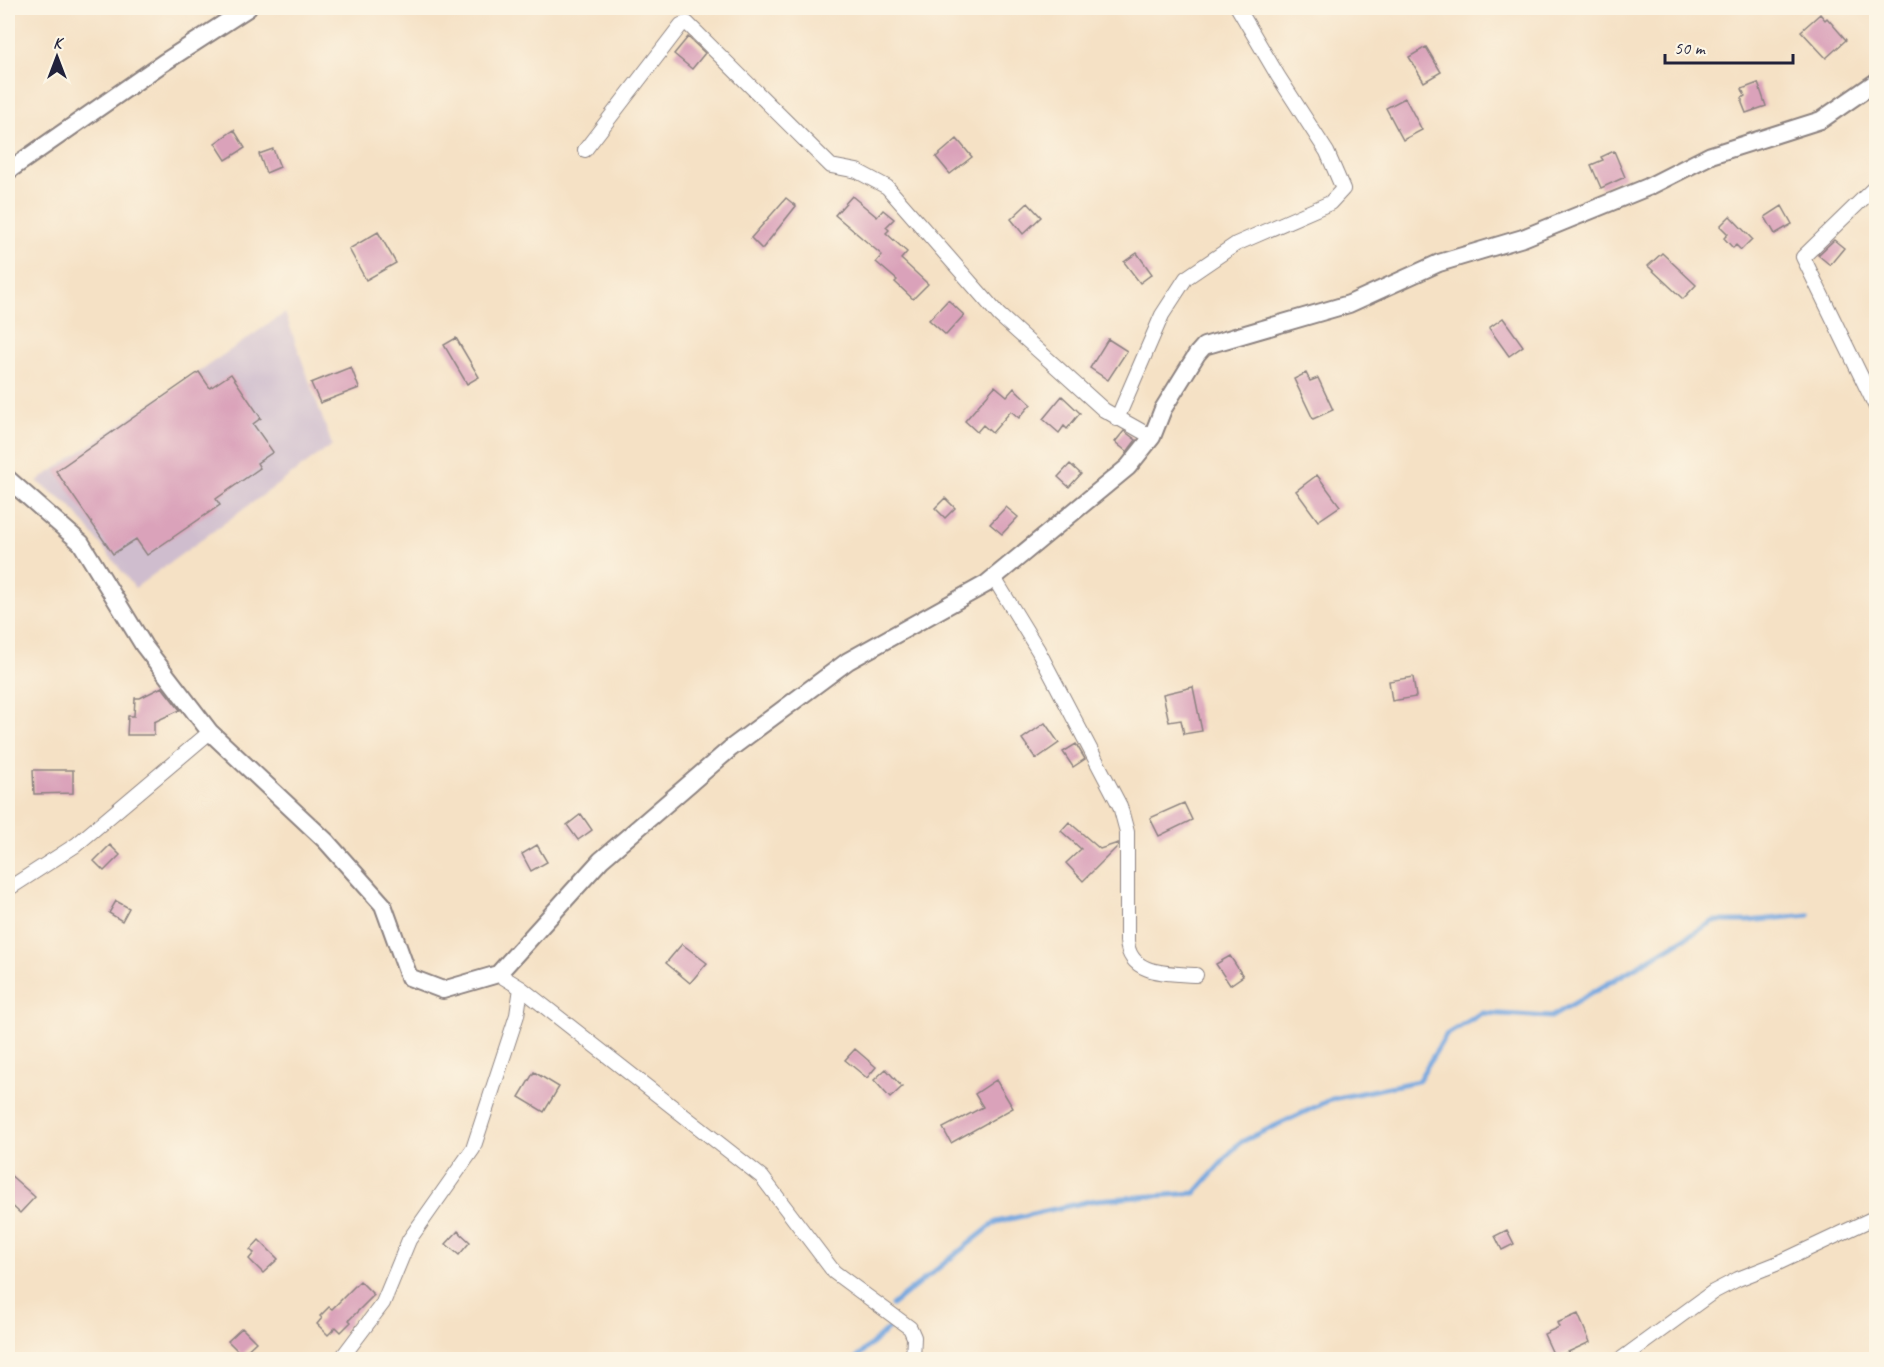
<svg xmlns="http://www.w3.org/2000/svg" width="1884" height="1367" viewBox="0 0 1884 1367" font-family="Caveat,sans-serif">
  <rect width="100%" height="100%" fill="#fcf5e5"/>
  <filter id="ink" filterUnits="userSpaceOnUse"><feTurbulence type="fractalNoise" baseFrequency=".0167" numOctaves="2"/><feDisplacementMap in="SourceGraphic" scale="12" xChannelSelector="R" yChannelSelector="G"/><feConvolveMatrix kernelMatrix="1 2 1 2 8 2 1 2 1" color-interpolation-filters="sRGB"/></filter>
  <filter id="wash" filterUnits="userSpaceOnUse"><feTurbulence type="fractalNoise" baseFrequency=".008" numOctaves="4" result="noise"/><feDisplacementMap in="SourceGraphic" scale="24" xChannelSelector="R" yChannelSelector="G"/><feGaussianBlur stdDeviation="1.35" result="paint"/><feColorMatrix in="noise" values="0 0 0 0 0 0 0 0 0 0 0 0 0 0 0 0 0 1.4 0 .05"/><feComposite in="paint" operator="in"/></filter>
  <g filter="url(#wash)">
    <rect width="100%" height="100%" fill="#f5e1c5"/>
    <path fill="#cfbdce" d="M285,313L332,445L135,588L71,507L37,481Z"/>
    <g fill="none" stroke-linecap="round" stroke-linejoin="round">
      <path stroke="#73a6df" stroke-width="5" d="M892,1305L996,1222L1095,1200L1195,1193L1239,1143L1332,1099L1418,1081L1446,1035L1482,1013L1551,1017L1714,921H1748L1809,915
        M854,1360L888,1329"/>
    </g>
    <g id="blocks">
      <path fill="#daa2ba" d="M1820,14L1825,20L1827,18L1846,40L1826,58L1801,31Z
        M688,37L705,53L692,69L674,54Z
        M1426,47L1441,72L1424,82L1409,57Z
        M1758,83L1766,106L1746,113L1742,103V98L1745,96L1742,89Z
        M1405,98L1422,130L1403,140L1386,108Z
        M234,130L245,148L226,160L215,143Z
        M957,139L972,157L950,174L936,157Z
        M273,149L280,167L266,173L259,154Z
        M1614,151L1625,177L1601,188L1591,165L1603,160L1601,157Z
        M852,196L877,217L883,210L894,219L886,227L889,230L886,233L907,252L901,259L928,284L913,299L895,282L897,280L876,262L882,255L835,215Z
        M786,198L796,206L762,249L751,238Z
        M1028,203L1041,217L1023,234L1011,219Z
        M1782,206L1792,224L1775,234L1765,217Z
        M1730,216L1752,239L1741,250L1736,245L1733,248L1724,238L1728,234L1720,226Z
        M378,232L396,263L366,280L349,249Z
        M1834,240L1844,248L1830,265L1818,255Z
        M1137,253L1152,274L1140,283L1124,262Z
        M1662,253L1696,285L1683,299L1648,266Z
        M948,300L964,315L946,335L929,320Z
        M1503,318L1523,346L1509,356L1489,328Z
        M456,338L479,377L467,384L444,345Z
        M1108,339L1127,351L1108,380L1090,368Z
        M351,367L359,388L320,403L311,383Z
        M199,372L210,388L231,374L261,418L253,424L273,452L257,463L260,468L216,499L220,505L147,555L136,539L113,554L56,471Z
        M1306,373L1310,381L1318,378L1333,410L1313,419L1294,379Z
        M995,386L1007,396L1014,388L1031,404L1019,418L1011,411L992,433L983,425L977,432L965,421Z
        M1062,396L1080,413L1067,429L1064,426L1059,433L1043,419Z
        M1124,431L1136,440L1127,452L1115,442Z
        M1070,464L1081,474L1069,487L1058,477Z
        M1317,475L1340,506L1318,521L1296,491Z
        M945,498L955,508L945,518L935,508Z
        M1006,507L1018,517L1002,534L990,524Z
        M1413,677L1416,697L1392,701L1389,681Z
        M162,687L180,710L154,722V735H127L128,716H134L135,698H140Z
        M1193,687L1202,731L1184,734L1181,720L1169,722L1163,694Z
        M1045,723L1059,743L1036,759L1022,739Z
        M1076,744L1085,759L1073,767L1063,752Z
        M33,770H73V793L34,794Z
        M1184,803L1192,820L1159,836L1150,818Z
        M581,814L592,830L578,840L567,825Z
        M1069,822L1100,849L1118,843V846L1083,881L1066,863L1081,849L1061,831Z
        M110,845L120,855L104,871L94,861Z
        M537,845L547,862L531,871L522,854Z
        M116,901L129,908L122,921L109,913Z
        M682,944L707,963L690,983L666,963Z
        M1230,956L1243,976L1230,985L1216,964Z
        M855,1049L876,1067L867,1078L845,1060Z
        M886,1069L902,1087L890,1098L874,1080Z
        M534,1072L559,1087L544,1112L519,1097Z
        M996,1080L1013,1108L951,1143L943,1128L983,1107L975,1094Z
        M8,1173L35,1197L20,1213L8,1202Z
        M1507,1230L1514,1244L1502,1250L1495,1236Z
        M458,1231L470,1242L459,1255L446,1244Z
        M259,1240L278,1259L263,1273L249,1259L254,1253L250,1250Z
        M360,1281L374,1295L349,1320L351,1322L341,1332L336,1327L328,1335L317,1324L322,1318L320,1316L329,1307L332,1309Z
        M1578,1314L1590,1342L1555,1358L1544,1334L1559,1327L1557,1323Z
        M242,1328L256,1342L242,1355L228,1341Z"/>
    </g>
  </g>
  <g filter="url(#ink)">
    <use href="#blocks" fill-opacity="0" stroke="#8c8280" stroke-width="1.5"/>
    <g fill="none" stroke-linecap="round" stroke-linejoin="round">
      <defs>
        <path id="minor" d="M585,150L681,25L687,23L831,166L857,171L887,187L999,315L1104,410L1152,437
          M1876,186L1803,257L1876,407
          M1117,419L1162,315L1186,278L1236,244L1330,203L1343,189L1327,152L1278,76L1238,8
          M994,578L1038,650L1120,806L1127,832V941C1129,976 1169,973 1196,975
          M8,889L76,845L210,732
          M498,974L521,988L762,1177L834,1272L910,1328L914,1337L913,1360
          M340,1360L383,1303L409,1240L473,1149L517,1015L521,988
          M1620,1360L1713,1292L1738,1279L1776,1264L1876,1217"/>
        <path id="tertiary" d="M8,171L163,63L248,8
          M8,479L81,543L144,646L210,732L326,841L383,905L409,977L443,990L498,974L601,860L731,748L848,661L986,584L1128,467L1152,437L1163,409L1197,354L1204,346L1349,304L1439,263L1523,238L1648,187L1711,155L1821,120L1876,82"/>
      </defs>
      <use href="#minor" stroke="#8c8280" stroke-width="16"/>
      <use href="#tertiary" stroke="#8c8280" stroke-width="20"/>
      <use href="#minor" stroke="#fff" stroke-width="14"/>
      <use href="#tertiary" stroke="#fff" stroke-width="16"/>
    </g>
  </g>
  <rect width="1884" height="1367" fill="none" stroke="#fcf5e5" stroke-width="30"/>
  <g transform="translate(57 57)" stroke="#fcf5e5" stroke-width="4.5" paint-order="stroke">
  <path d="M0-4.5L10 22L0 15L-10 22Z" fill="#22223b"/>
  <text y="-9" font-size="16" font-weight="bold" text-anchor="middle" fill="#22223b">K</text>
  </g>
  <path d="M1665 54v9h128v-9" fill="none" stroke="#22223b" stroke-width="3"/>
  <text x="1674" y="54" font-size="18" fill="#22223b" stroke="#fcf5e5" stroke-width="4.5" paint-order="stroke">50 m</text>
</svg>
